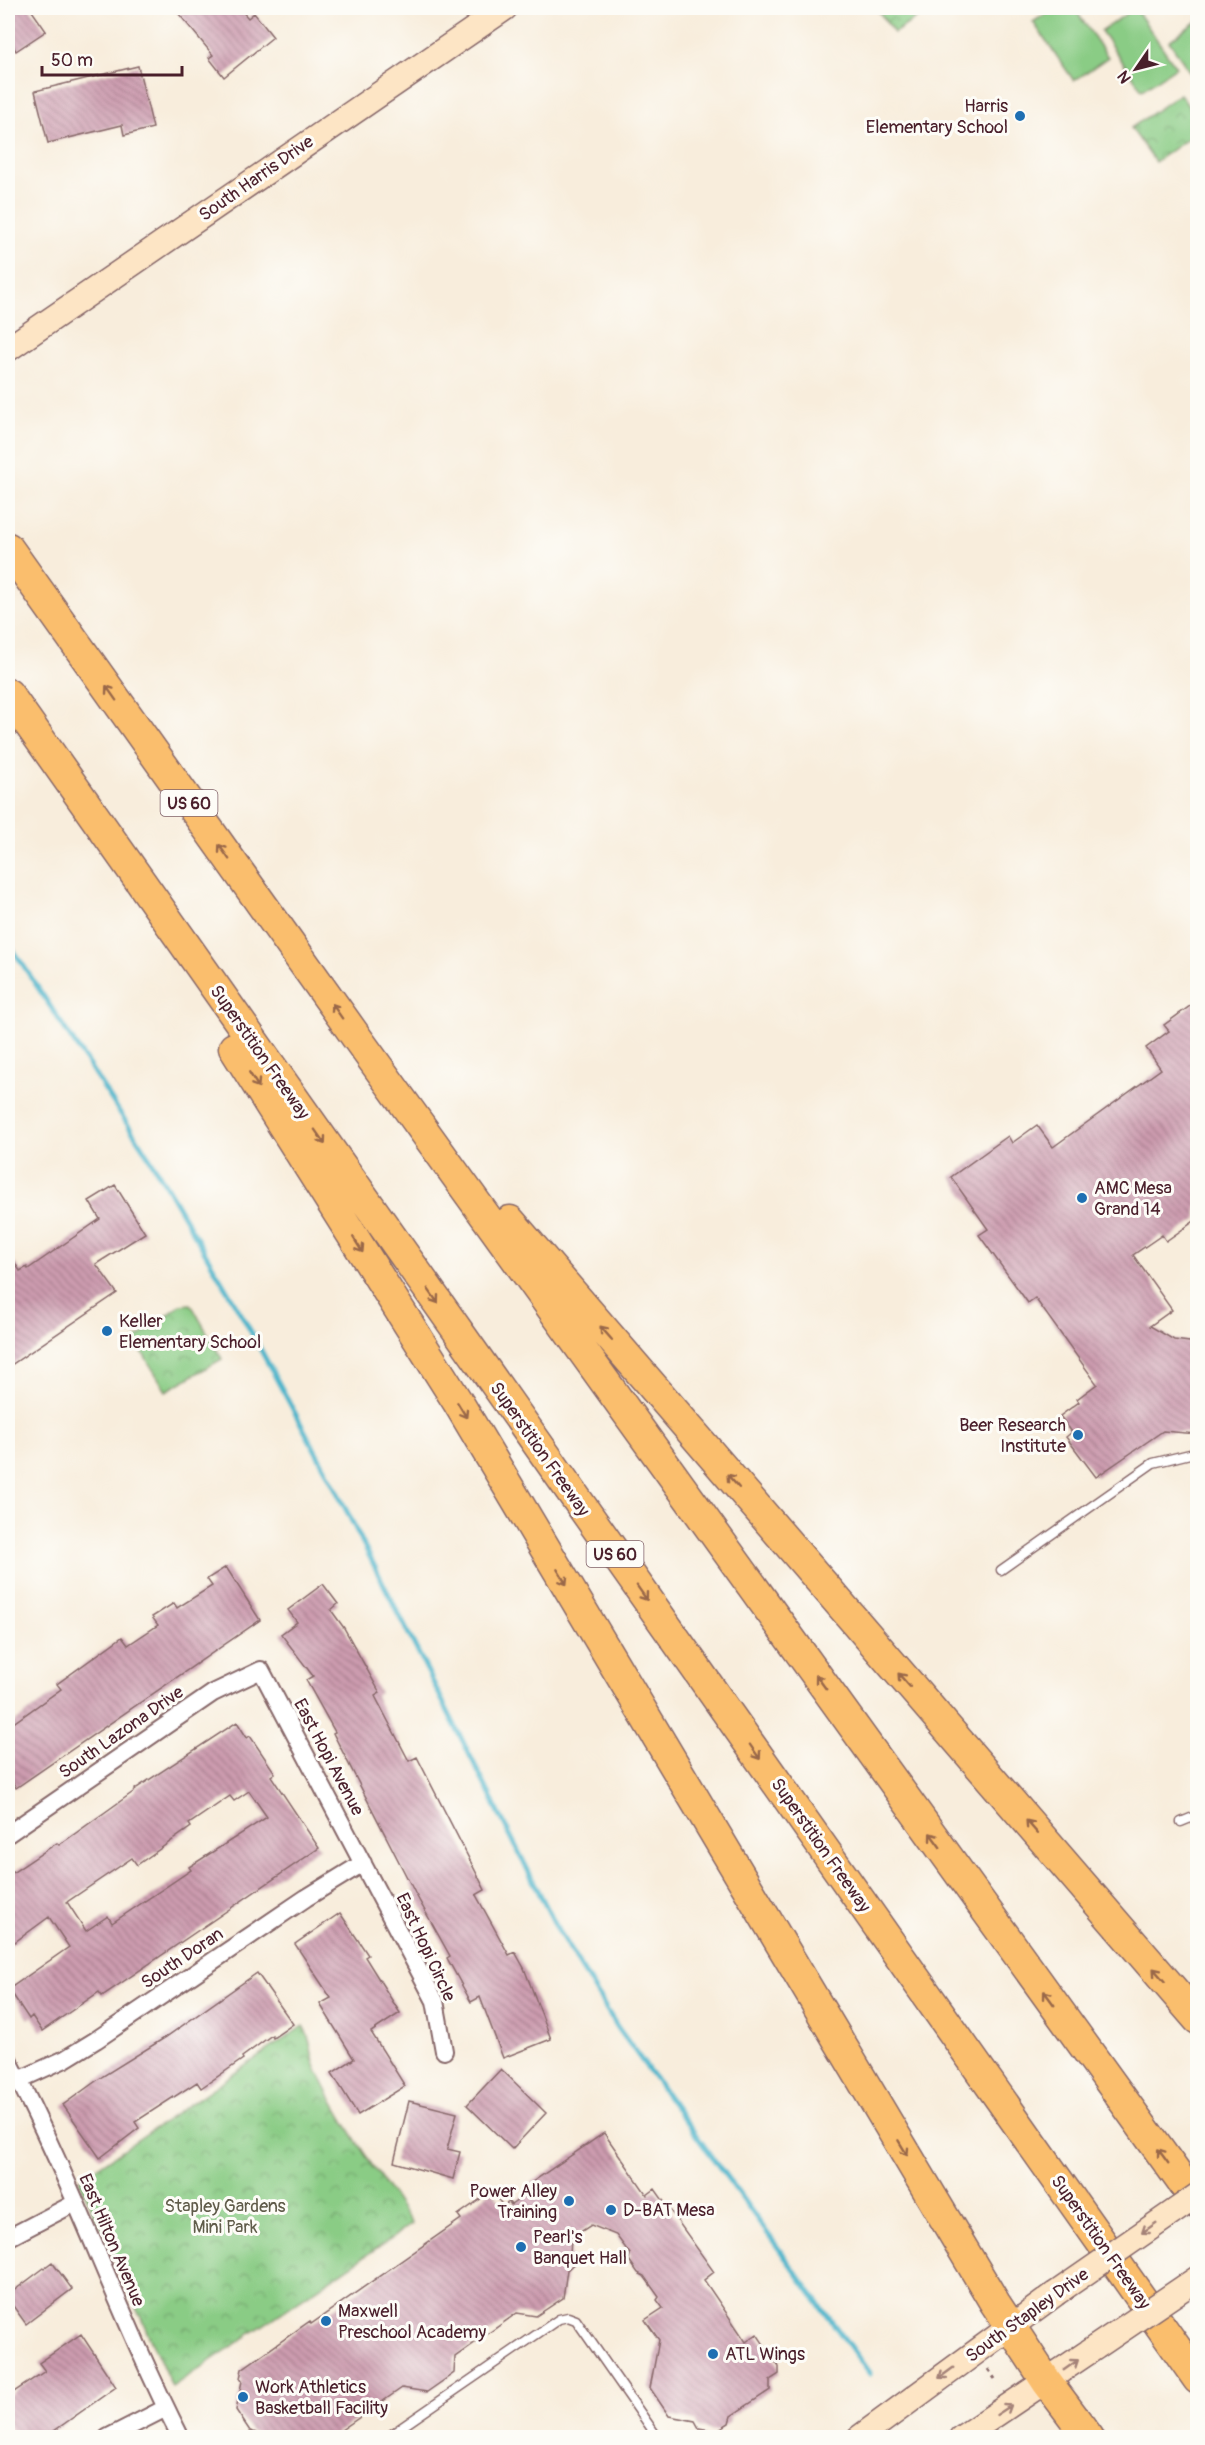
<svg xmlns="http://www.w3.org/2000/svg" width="1205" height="2445" viewBox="0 0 1205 2445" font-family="Pangolin,sans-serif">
  <defs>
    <pattern id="park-crowns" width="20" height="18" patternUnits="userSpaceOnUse" patternTransform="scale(1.5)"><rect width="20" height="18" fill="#8acc85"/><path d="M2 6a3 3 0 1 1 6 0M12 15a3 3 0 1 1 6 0" fill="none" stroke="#73a56d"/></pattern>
    <pattern id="building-back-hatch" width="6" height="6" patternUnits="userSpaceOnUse" patternTransform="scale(1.5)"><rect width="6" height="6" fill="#cc9baf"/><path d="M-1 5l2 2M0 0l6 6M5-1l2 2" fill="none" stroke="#a87e8f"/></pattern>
  </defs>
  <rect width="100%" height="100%" fill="#fdfcf7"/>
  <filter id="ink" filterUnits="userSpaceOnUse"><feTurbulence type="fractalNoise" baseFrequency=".0167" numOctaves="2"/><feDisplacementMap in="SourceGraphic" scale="12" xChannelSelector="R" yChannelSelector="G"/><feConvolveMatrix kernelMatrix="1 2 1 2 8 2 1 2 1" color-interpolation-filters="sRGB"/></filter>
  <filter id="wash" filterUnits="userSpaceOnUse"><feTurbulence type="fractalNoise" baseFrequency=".008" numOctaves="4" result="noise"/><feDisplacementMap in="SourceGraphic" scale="24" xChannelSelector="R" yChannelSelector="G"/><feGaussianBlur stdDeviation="1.35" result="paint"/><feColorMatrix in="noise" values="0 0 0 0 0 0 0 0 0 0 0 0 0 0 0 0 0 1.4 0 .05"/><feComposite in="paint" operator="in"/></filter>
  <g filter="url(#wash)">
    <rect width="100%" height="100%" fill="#f8eddc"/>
    <path fill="url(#park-crowns)" stroke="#6a7658" stroke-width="1.5" d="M879,8H932L894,33L877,9Z
      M1180,94L1197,119V132L1155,162L1131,128Z
      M191,1304L222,1359L166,1391L135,1340L181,1305Z
      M303,2026C314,2044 309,2054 317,2070C342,2124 378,2174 412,2224L172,2387L79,2180Z"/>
    <path fill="#8acc85" stroke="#6a7658" stroke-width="1.5" d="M1055,8H1074L1108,57L1074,81L1033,22Z
      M1135,8L1176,67L1142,90L1101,31Z
      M1197,21V83L1169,41Z"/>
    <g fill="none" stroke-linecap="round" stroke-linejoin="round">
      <path stroke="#4db5cb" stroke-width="5" d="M8,942L149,1157L244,1319L327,1472L559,1932L618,2028L870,2374"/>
    </g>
    <g id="blocks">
      <path fill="url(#building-back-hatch)" fill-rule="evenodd" d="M8,8H30L46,31L16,51L8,38Z
        M174,8H239L248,18L254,13L273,37L224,77L209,58L213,55Z
        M138,66L153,128L124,135L122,125L48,143L35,91Z
        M1197,1001V1219L1166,1241L1162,1235L1133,1255L1172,1310L1150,1326L1174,1340L1197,1343V1434L1163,1431L1096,1477L1066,1437L1072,1432L1060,1416L1079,1402L1077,1399L1097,1384L1035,1298L1028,1303L979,1235L988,1229L951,1177L1008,1136L1012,1143L1037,1125L1053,1147L1161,1069L1146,1048L1169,1031L1164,1025Z
        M115,1185L145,1233L96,1264L117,1293L8,1367V1252L20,1271L27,1267L28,1269L100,1219L89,1201Z
        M226,1567L260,1620L16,1788L8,1775V1727L61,1689L57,1684L122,1637L128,1645L158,1625L152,1617L174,1603L177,1608L212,1586L207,1579Z
        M323,1584L338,1604L331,1610L344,1628L380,1693L375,1696L409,1761L417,1757L485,1890L476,1895L509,1955L515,1952L524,1968L551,2039L503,2058L480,1997L471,2002L447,1958L450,1956L415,1893L333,1733L335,1732L306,1680L313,1676L281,1634L297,1622L288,1610Z
        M237,1722L247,1738L250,1736L275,1773L271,1776L319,1848L102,1996L99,1992L42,2031L32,2016L29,2019L9,1989L69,1947L49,1917L8,1947V1876L57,1843L59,1845L136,1790L135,1789ZM249,1791L267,1817L189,1867L191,1870L112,1923L108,1916L86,1931L67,1902L132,1858L137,1865L191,1827L189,1824L230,1796L234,1801Z
        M340,1913L368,1955L365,1957L400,2013L371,2032L405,2086L358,2115L332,2073L354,2059L320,2004L331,1998L295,1944Z
        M257,1973L293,2024L273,2038L272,2035L242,2057L243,2059L201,2088L197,2082L135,2122L139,2128L100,2158L63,2105L103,2076L166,2037Z
        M501,2069L546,2113L512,2149L467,2105Z
        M409,2101L457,2113L447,2149L460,2152L453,2179L394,2162Z
        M604,2133L647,2195L655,2189L714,2272L704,2280L746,2342L757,2334L779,2367V2374L770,2380V2390L731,2416L729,2423L716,2431L699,2428L695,2421L669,2416L650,2388L659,2340L645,2320L663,2308L657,2300L659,2297L644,2276L638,2273L629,2260L630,2254L616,2235L591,2225L571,2238L570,2256L576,2262L567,2270L563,2298L536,2316L517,2313L455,2357L454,2373L427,2392L402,2388L337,2433L336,2438H273L250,2431L236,2410L242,2381L240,2378L242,2369L310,2321L311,2324L461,2219L458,2215L492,2191L503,2206L509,2202L511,2205L535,2188L531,2183Z
        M52,2262L72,2289L26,2324L8,2299V2295Z
        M81,2334L116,2387L44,2438H15L8,2425V2396L45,2371L39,2363Z"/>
    </g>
  </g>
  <g filter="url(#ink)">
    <use href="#blocks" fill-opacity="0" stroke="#876769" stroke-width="1.5"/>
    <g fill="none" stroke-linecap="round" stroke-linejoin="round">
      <defs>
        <path id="lane" d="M1001,1570L1153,1463L1198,1452
          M1181,1822L1198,1815
          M981,2425L990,2438
          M386,2438L559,2319L568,2317L576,2320L658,2438"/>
        <path id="street" d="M8,1834L213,1693L261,1670L435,2001L444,2051
          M8,2059C73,2181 118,2314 181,2438
          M19,2080L65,2059L96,2040L306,1898L363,1863
          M8,2238L75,2203
          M107,2438L166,2408"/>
        <path id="secondary" d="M8,349L505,8
          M859,2438L1055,2294
          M961,2438L1096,2347"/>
        <path id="highway" d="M8,548L357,1038L1198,2204
          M8,694L1198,2379
          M234,1048L459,1404L995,2303L1047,2382L1089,2438
          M510,1221L1198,2019"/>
      </defs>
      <use href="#lane" stroke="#876769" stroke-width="11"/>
      <use href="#street" stroke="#876769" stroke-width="20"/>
      <use href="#secondary" stroke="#876769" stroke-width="27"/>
      <use href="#highway" stroke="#876769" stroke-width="33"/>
      <path stroke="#876769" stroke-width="3" stroke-dasharray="4.5 4.5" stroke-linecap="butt" d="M988,2369L995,2379"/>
      <use href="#lane" stroke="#fff" stroke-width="8"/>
      <use href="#street" stroke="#fff" stroke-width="16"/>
      <use href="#secondary" stroke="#fde5c5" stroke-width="24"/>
      <use href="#highway" stroke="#fabe6d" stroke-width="30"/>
      <defs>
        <path id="secondary-bridge" d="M1055,2294L1198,2195
          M1096,2347L1198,2278"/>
      </defs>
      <use href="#secondary-bridge" stroke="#876769" stroke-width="27" stroke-linecap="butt"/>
      <use href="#secondary-bridge" stroke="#fde5c5" stroke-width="24"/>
    </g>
    <defs><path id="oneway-shaft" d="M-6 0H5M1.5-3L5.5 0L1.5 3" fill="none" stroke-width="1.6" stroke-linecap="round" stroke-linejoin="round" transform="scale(1.5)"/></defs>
    <g stroke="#996749">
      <use href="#oneway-shaft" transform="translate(111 693) rotate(-125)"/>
      <use href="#oneway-shaft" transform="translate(224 852) rotate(-125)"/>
      <use href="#oneway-shaft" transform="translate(337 1011) rotate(-125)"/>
      <use href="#oneway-shaft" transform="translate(254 1080) rotate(58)"/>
      <use href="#oneway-shaft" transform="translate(320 1137) rotate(55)"/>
      <use href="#oneway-shaft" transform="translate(358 1245) rotate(58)"/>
      <use href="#oneway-shaft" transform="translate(433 1296) rotate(55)"/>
      <use href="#oneway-shaft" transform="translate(606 1333) rotate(-131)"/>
      <use href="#oneway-shaft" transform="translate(462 1410) rotate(59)"/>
      <use href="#oneway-shaft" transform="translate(733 1481) rotate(-131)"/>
      <use href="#oneway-shaft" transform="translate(562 1577) rotate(59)"/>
      <use href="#oneway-shaft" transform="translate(642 1593) rotate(55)"/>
      <use href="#oneway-shaft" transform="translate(904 1680) rotate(-131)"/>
      <use href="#oneway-shaft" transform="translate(821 1682) rotate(-126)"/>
      <use href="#oneway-shaft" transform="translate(755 1752) rotate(55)"/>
      <use href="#oneway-shaft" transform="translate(1032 1827) rotate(-131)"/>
      <use href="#oneway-shaft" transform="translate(935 1840) rotate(-126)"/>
      <use href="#oneway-shaft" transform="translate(1159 1975) rotate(-131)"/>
      <use href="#oneway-shaft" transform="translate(1049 1998) rotate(-126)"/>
      <use href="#oneway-shaft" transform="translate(903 2148) rotate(59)"/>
      <use href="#oneway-shaft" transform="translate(1163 2156) rotate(-126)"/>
    </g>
    <g stroke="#a48278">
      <use href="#oneway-shaft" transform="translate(1149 2228) rotate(145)"/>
      <use href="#oneway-shaft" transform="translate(1071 2365) rotate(-35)"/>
      <use href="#oneway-shaft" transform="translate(946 2373) rotate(144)"/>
      <use href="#oneway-shaft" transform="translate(1004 2410) rotate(-33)"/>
    </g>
  </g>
  <g fill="#1f6fb2" stroke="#fdfcf7" stroke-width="2">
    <circle cx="1020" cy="116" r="6"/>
    <circle cx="1082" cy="1198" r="6"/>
    <circle cx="107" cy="1331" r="6"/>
    <circle cx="1078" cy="1435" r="6"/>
    <circle cx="569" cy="2201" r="6"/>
    <circle cx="611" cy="2210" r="6"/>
    <circle cx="521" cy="2247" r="6"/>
    <circle cx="326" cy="2321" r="6"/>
    <circle cx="713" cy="2354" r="6"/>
    <circle cx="243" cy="2397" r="6"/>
  </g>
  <g text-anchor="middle" stroke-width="6" stroke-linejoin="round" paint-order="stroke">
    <g fill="#fdfcf7" stroke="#806168" stroke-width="1.5">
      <rect x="160.5" y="790" width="57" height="26" rx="4.5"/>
      <rect x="586.5" y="1541" width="57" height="26" rx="4.5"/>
    </g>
    <g font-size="16" font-weight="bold" fill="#4a1f2b">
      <text x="189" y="809">US 60</text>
      <text x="615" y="1560">US 60</text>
    </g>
    <g font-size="18" fill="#4a1f2b" stroke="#fdfcf7" text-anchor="start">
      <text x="1008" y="112" text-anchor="end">Harris<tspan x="1008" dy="21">Elementary School</tspan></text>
      <text x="1094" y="1194">AMC Mesa<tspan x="1094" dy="21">Grand 14</tspan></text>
      <text x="119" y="1327">Keller<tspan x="119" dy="21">Elementary School</tspan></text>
      <text x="1066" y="1431" text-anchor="end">Beer Research<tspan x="1066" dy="21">Institute</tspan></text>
      <text x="557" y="2197" text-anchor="end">Power Alley<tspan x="557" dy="21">Training</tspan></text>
      <text x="623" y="2216">D-BAT Mesa</text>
      <text x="533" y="2243">Pearl's<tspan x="533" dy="21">Banquet Hall</tspan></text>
      <text x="338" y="2317">Maxwell<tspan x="338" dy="21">Preschool Academy</tspan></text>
      <text x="725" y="2360">ATL Wings</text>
      <text x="255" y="2393">Work Athletics<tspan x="255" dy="21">Basketball Facility</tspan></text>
    </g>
    <g font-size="18" fill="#4a1f2b" stroke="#fdfcf7">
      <text transform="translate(256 178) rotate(-35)" y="6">South Harris Drive</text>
      <text transform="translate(260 1052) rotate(55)" y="6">Superstition Freeway</text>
      <text transform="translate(540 1449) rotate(55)" y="6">Superstition Freeway</text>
      <text transform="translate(121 1732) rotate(-35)" y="6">South Lazona Drive</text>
      <text transform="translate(329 1757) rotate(62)" y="6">East Hopi Avenue</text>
      <text transform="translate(821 1845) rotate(55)" y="6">Superstition Freeway</text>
      <text transform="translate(426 1947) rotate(65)" y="6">East Hopi Circle</text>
      <text transform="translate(182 1958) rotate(-34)" y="6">South Doran</text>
      <text transform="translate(112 2240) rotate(67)" y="6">East Hilton Avenue</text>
      <text transform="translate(1101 2242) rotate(55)" y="6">Superstition Freeway</text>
      <text transform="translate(1027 2315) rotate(-36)" y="6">South Stapley Drive</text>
    </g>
    <g font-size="18" fill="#605c4a" stroke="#fdfcf7">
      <text x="225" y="2212">Stapley Gardens<tspan x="225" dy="21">Mini Park</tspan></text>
    </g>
  </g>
  <rect width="1205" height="2445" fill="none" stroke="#fdfcf7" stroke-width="30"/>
  <g transform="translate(1136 69) rotate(235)" stroke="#fdfcf7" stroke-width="4.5" paint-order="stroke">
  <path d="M0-4.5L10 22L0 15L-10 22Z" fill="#4a1f2b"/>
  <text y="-9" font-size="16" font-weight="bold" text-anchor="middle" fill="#4a1f2b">N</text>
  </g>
  <path d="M42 66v9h140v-9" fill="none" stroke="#4a1f2b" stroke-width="3"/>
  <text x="51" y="66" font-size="18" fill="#4a1f2b" stroke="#fdfcf7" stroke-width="4.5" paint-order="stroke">50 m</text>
</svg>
